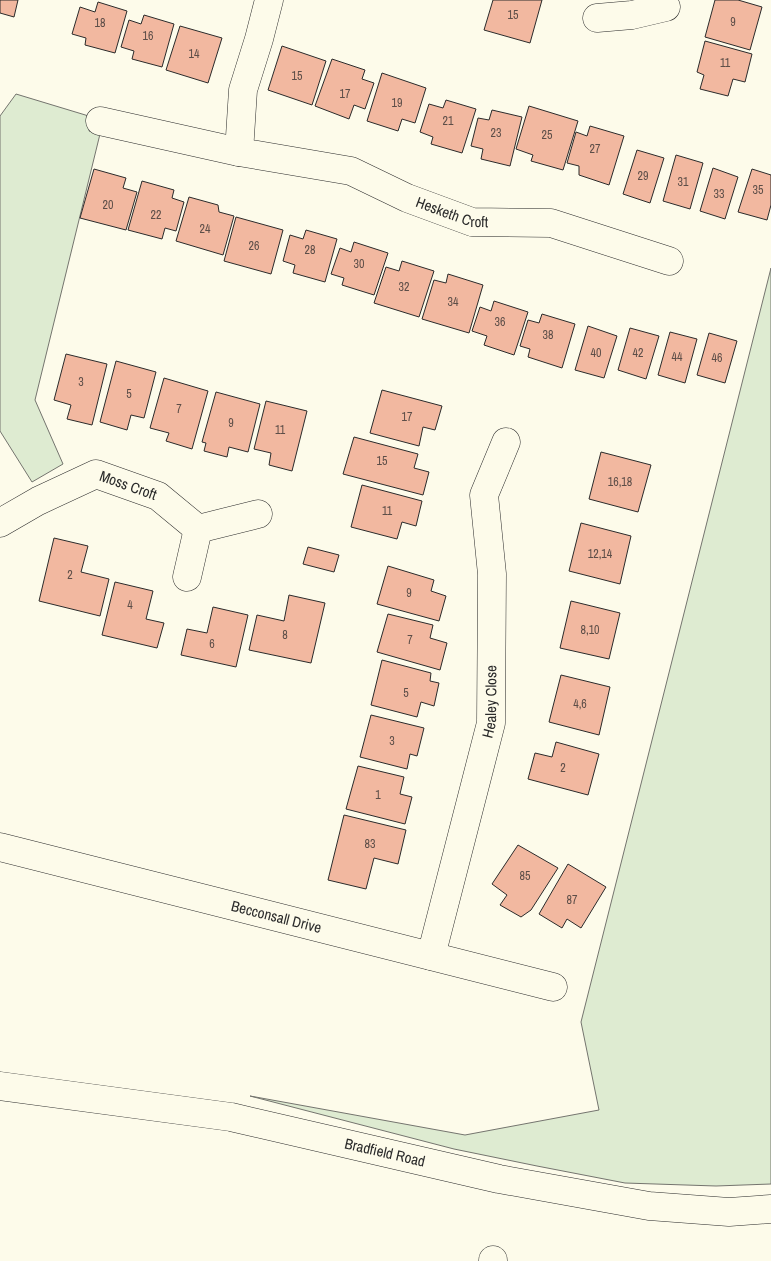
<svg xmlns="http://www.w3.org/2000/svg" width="771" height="1261" viewBox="0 0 771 1261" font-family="'Archivo Narrow',sans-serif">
  <rect width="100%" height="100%" fill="#fdfbea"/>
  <path fill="#deebd1" stroke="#74746e" d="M16,94L92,117L89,131L100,134L35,400L63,464L32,482L0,431V116Z
    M771,268V1184L716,1186L625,1183L537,1166L454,1149L250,1096L465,1135L599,1110L581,1022Z"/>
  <path fill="#f2b8a0" stroke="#2b2b2b" d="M0,0H18L14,17L0,13Z
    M493,0H542L530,43L484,30Z
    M715,0H738L762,7L750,50L705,37Z
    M98,2L127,11L115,53L85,45L86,38L72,34L80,7L95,12Z
    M144,15L174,24L162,67L132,59L134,51L121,47L129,20L141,24Z
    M180,26L222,38L208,83L166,70Z
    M705,41L752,54L745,82L733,79L728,96L700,89L704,75L697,72Z
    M282,46L326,61L312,105L268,90Z
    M332,59L365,70L362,79L374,83L365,109L354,105L349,119L315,106Z
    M382,73L426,88L415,123L402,119L398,131L367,121Z
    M446,100L476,109L462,153L431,144L433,137L420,132L429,104L443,108Z
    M529,106L578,121L563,170L531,161L533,155L516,149Z
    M492,110L522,117L510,166L481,159L483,149L471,146L478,118L489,120Z
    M590,126L624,136L609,185L579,175V166L567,163L576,132L587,136Z
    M637,150L664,158L650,203L623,194Z
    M676,155L703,163L690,209L663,201Z
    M713,168L738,177L725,219L700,211Z
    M94,169L126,178L123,188L137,192L126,230L80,218Z
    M752,169L771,175V205L767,220L738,212Z
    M142,181L174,190L172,198L184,202L176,231L165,228L162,239L128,230Z
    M189,197L218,205L219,212L234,216L223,255L176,241Z
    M236,217L283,230L271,274L224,261Z
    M306,230L337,239L325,282L293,273L295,265L283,261L290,235L303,239Z
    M354,242L388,253L374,295L342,285L344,278L331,274L340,248L351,252Z
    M402,261L434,271L419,317L374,303L386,267L399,271Z
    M448,274L483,285L469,333L422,319L434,280L446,283Z
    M494,301L528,312L514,355L484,345L487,336L472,331L480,307L491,311Z
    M542,314L575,324L562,368L528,357L530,349L520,346L528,320L539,323Z
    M588,326L617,336L604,378L575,370Z
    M630,328L659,336L646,379L618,370Z
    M670,332L697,339L685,383L658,375Z
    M709,333L737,341L725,383L697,375Z
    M66,354L107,364L92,425L67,419L71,405L54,400Z
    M116,361L156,372L144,418L131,415L127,430L100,422Z
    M164,378L208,391L192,449L166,441L169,433L150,428Z
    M382,390L442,406L435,430L423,427L419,446L370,433Z
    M216,392L260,404L248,452L229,447L227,457L204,451L206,443L202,442Z
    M266,401L307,411L292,471L269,465L271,453L254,449Z
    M354,437L418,454L414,468L429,472L423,495L343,474Z
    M601,452L651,465L638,512L589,499Z
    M362,485L422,501L416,526L402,522L397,539L351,527Z
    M581,523L631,536L620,584L569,571Z
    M54,538L88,546L81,572L109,579L100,616L39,601Z
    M308,547L339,555L334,572L303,564Z
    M388,566L434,580L431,591L446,596L439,621L377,604Z
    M115,582L153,591L146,619L164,623L157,648L102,635Z
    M289,595L325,603L311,663L249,650L257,615L284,621Z
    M571,601L620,613L609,659L560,648Z
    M213,607L248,615L236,667L181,655L187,629L207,633Z
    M388,614L433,625L430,638L447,643L440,670L377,652Z
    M382,660L431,673L430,681L439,683L434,706L421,702L417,717L371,705Z
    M561,675L610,687L599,735L549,722Z
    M371,715L424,728L417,756L410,754L407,769L360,757Z
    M556,742L599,754L588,795L528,779L535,753L552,757Z
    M358,766L404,777L400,794L412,797L405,824L346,809Z
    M344,815L406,830L398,864L374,858L366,889L328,880Z
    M518,845L558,868L531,910L521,917L500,905L507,895L492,884Z
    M568,864L606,887L581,928L567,919L562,928L539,914Z"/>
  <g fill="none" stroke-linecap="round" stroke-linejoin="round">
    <defs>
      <g id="minor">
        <path d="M597,18L632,15L666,7"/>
        <path id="s1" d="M100,121L239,152L351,171L407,198L472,222L551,223L669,261"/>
        <path d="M239,152L243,90L259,39L269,0"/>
        <path id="s2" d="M0,523L38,501L96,474L158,496L198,529"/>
        <path d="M187,577L198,529L258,514"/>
        <path id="s3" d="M0,847L553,987"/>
        <path id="s4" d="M431,956L491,723L492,574L484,495L506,442"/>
        <path d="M493,1261V1260"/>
      </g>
      <g id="secondary">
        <path id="s5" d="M0,1086L231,1117L499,1179L649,1206L729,1212L771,1209"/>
      </g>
    </defs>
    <use href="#minor" stroke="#2b2b2b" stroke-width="29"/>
    <use href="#secondary" stroke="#2b2b2b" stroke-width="29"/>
    <use href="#minor" stroke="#fdfbea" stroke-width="28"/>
    <use href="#secondary" stroke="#fdfbea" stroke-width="28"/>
  </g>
  <g text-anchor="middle" stroke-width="4" stroke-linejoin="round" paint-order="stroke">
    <g font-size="12" fill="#5d4e48">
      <text x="513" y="19">15</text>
      <text x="733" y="26">9</text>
      <text x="100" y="27">18</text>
      <text x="148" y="40">16</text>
      <text x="194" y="58">14</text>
      <text x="725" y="67">11</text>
      <text x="297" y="80">15</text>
      <text x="345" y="98">17</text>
      <text x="397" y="107">19</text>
      <text x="448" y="125">21</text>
      <text x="496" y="137">23</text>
      <text x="547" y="139">25</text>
      <text x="595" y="153">27</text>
      <text x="643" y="180">29</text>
      <text x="683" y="186">31</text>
      <text x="758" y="194">35</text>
      <text x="719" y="198">33</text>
      <text x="108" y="209">20</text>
      <text x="156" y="219">22</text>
      <text x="205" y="233">24</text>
      <text x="254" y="250">26</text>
      <text x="310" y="254">28</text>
      <text x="359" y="268">30</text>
      <text x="404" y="291">32</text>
      <text x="453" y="306">34</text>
      <text x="500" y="326">36</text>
      <text x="548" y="339">38</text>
      <text x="596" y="357">40</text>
      <text x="638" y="357">42</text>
      <text x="677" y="361">44</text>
      <text x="717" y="362">46</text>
      <text x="81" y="386">3</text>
      <text x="129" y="398">5</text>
      <text x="179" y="413">7</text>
      <text x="407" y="421">17</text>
      <text x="231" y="427">9</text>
      <text x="280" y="434">11</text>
      <text x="382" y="465">15</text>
      <text x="620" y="486">16,18</text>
      <text x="387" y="515">11</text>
      <text x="600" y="558">12,14</text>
      <text x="70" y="579">2</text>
      <text x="409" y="597">9</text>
      <text x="130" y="609">4</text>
      <text x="590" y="634">8,10</text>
      <text x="285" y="639">8</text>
      <text x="410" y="644">7</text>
      <text x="212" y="648">6</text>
      <text x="406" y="697">5</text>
      <text x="580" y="708">4,6</text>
      <text x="392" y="745">3</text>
      <text x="563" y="772">2</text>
      <text x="378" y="799">1</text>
      <text x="370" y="848">83</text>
      <text x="525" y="880">85</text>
      <text x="572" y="904">87</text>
    </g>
    <g font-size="15" fill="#2b2b2b" stroke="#fdfbea">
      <text dy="5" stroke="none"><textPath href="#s1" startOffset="366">Hesketh Croft</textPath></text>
      <text dy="5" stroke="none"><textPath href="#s2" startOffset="142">Moss Croft</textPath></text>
      <text dy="5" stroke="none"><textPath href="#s4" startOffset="262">Healey Close</textPath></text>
      <text dy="5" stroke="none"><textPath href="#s3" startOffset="285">Becconsall Drive</textPath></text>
      <text dy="5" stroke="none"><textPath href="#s5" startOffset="391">Bradfield Road</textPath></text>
    </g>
  </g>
</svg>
